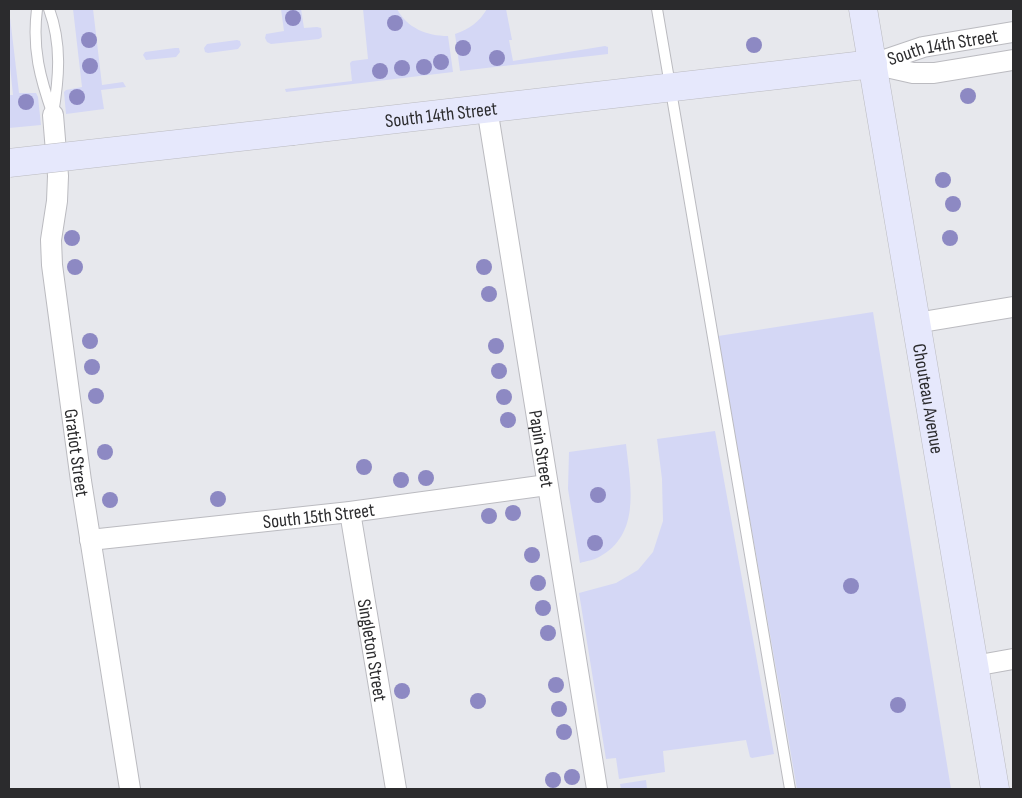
<svg xmlns="http://www.w3.org/2000/svg" width="1022" height="798" viewBox="0 0 1022 798" font-family="'Sofia Sans Condensed',sans-serif">
  <rect width="100%" height="100%" fill="#e7e8ed"/>
  <path fill="#d4d7f5" d="M9,9L19,93H36L38,97L41,125L9,128V95H13L9,56Z
    M73,9H93L102,85L123,82L126,87L101,90L104,109L66,114L64,92L66,90L82,87Z
    M281,9H301L304,28L317,27L321,28L322,37L319,39L271,44L267,42L265,38L266,34L284,31Z
    M363,9H397C407,28 427,36 448,36L453,72L286,92L285,89L352,81L350,63L352,61L368,59Z
    M487,9H506L512,40H509L513,61L605,46L608,47V54L460,71L455,34C470,29 479,22 487,9Z
    M237,40L240,41L241,45L238,49L208,53L205,52L204,48L207,44Z
    M175,48H179L180,52L176,57L146,60L143,55L145,52Z
    M873,312L951,789H797L718,336Z
    M715,431L774,754L752,758L750,757L746,740L663,751L665,772L619,779L616,758L606,759L579,593L616,583L638,570L653,552L663,521L662,479L657,439Z
    M626,444C630,483 642,534 599,557C594,560 586,561 580,563L568,489L569,452Z
    M646,780L647,789H621L620,784Z"/>
  <g fill="none" stroke-linecap="round" stroke-linejoin="round">
    <defs>
      <path id="lane" d="M37,9C32,49 40,78 53,115
        M49,9C62,44 59,78 53,114
        M657,9L790,789"/>
      <g id="street">
        <path id="s1" d="M873,64L923,47L1013,32"/>
        <path d="M873,64L913,73H934L1013,60"/>
        <path id="s2" d="M487,108L597,789"/>
        <path id="s3" d="M53,115L58,176L57,201L51,240L52,265L81,481L130,789"/>
        <path d="M916,323L1013,307"/>
        <path id="s4" d="M350,512L396,789"/>
        <path id="s5" d="M90,540L350,512L547,485"/>
        <path d="M974,666L1013,659"/>
      </g>
      <g id="secondary">
        <path id="s6" d="M863,9L995,789"/>
        <path id="s7" d="M293,131L873,64"/>
      </g>
    </defs>
    <use href="#lane" stroke="#bbbbc0" stroke-width="12"/>
    <use href="#street" stroke="#bbbbc0" stroke-width="22"/>
    <use href="#secondary" stroke="#bbbbc0" stroke-width="29"/>
    <use href="#lane" stroke="#fff" stroke-width="10"/>
    <use href="#street" stroke="#fff" stroke-width="20"/>
    <use href="#secondary" stroke="#e6e8fc" stroke-width="28"/>
    <defs>
      <path id="secondary-bridge" d="M9,163L293,131"/>
    </defs>
    <use href="#secondary-bridge" stroke="#bbbbc0" stroke-width="29" stroke-linecap="butt"/>
    <use href="#secondary-bridge" stroke="#e6e8fc" stroke-width="28"/>
  </g>
  <g fill="#8d89c3">
    <circle cx="293" cy="18" r="8"/>
    <circle cx="395" cy="23" r="8"/>
    <circle cx="89" cy="40" r="8"/>
    <circle cx="754" cy="45" r="8"/>
    <circle cx="463" cy="48" r="8"/>
    <circle cx="497" cy="58" r="8"/>
    <circle cx="441" cy="62" r="8"/>
    <circle cx="90" cy="66" r="8"/>
    <circle cx="424" cy="67" r="8"/>
    <circle cx="402" cy="68" r="8"/>
    <circle cx="380" cy="71" r="8"/>
    <circle cx="968" cy="96" r="8"/>
    <circle cx="77" cy="97" r="8"/>
    <circle cx="26" cy="102" r="8"/>
    <circle cx="943" cy="180" r="8"/>
    <circle cx="953" cy="204" r="8"/>
    <circle cx="72" cy="238" r="8"/>
    <circle cx="950" cy="238" r="8"/>
    <circle cx="75" cy="267" r="8"/>
    <circle cx="484" cy="267" r="8"/>
    <circle cx="489" cy="294" r="8"/>
    <circle cx="90" cy="341" r="8"/>
    <circle cx="496" cy="346" r="8"/>
    <circle cx="92" cy="367" r="8"/>
    <circle cx="499" cy="371" r="8"/>
    <circle cx="96" cy="396" r="8"/>
    <circle cx="504" cy="397" r="8"/>
    <circle cx="508" cy="420" r="8"/>
    <circle cx="105" cy="452" r="8"/>
    <circle cx="364" cy="467" r="8"/>
    <circle cx="426" cy="478" r="8"/>
    <circle cx="401" cy="480" r="8"/>
    <circle cx="598" cy="495" r="8"/>
    <circle cx="218" cy="499" r="8"/>
    <circle cx="110" cy="500" r="8"/>
    <circle cx="513" cy="513" r="8"/>
    <circle cx="489" cy="516" r="8"/>
    <circle cx="595" cy="543" r="8"/>
    <circle cx="532" cy="555" r="8"/>
    <circle cx="538" cy="583" r="8"/>
    <circle cx="851" cy="586" r="8"/>
    <circle cx="543" cy="608" r="8"/>
    <circle cx="548" cy="633" r="8"/>
    <circle cx="556" cy="685" r="8"/>
    <circle cx="402" cy="691" r="8"/>
    <circle cx="478" cy="701" r="8"/>
    <circle cx="898" cy="705" r="8"/>
    <circle cx="559" cy="709" r="8"/>
    <circle cx="564" cy="732" r="8"/>
    <circle cx="572" cy="777" r="8"/>
    <circle cx="553" cy="780" r="8"/>
  </g>
  <g text-anchor="middle" stroke-width="5" stroke-linejoin="round" paint-order="stroke">
    <g font-size="19" fill="#2b2b2d" stroke="#f4f5fa">
      <text dy="7" stroke="none"><textPath href="#s1" startOffset="72">South 14th Street</textPath></text>
      <text dy="7" stroke="none"><textPath href="#s7" startOffset="149">South 14th Street</textPath></text>
      <text dy="7" stroke="none"><textPath href="#s6" startOffset="395">Chouteau Avenue</textPath></text>
      <text dy="7" stroke="none"><textPath href="#s2" startOffset="345">Papin Street</textPath></text>
      <text dy="7" stroke="none"><textPath href="#s3" startOffset="340">Gratiot Street</textPath></text>
      <text dy="7" stroke="none"><textPath href="#s5" startOffset="230">South 15th Street</textPath></text>
      <text dy="7" stroke="none"><textPath href="#s4" startOffset="140">Singleton Street</textPath></text>
    </g>
  </g>
  <rect width="1022" height="798" fill="none" stroke="#2b2b2d" stroke-width="20"/>
</svg>
